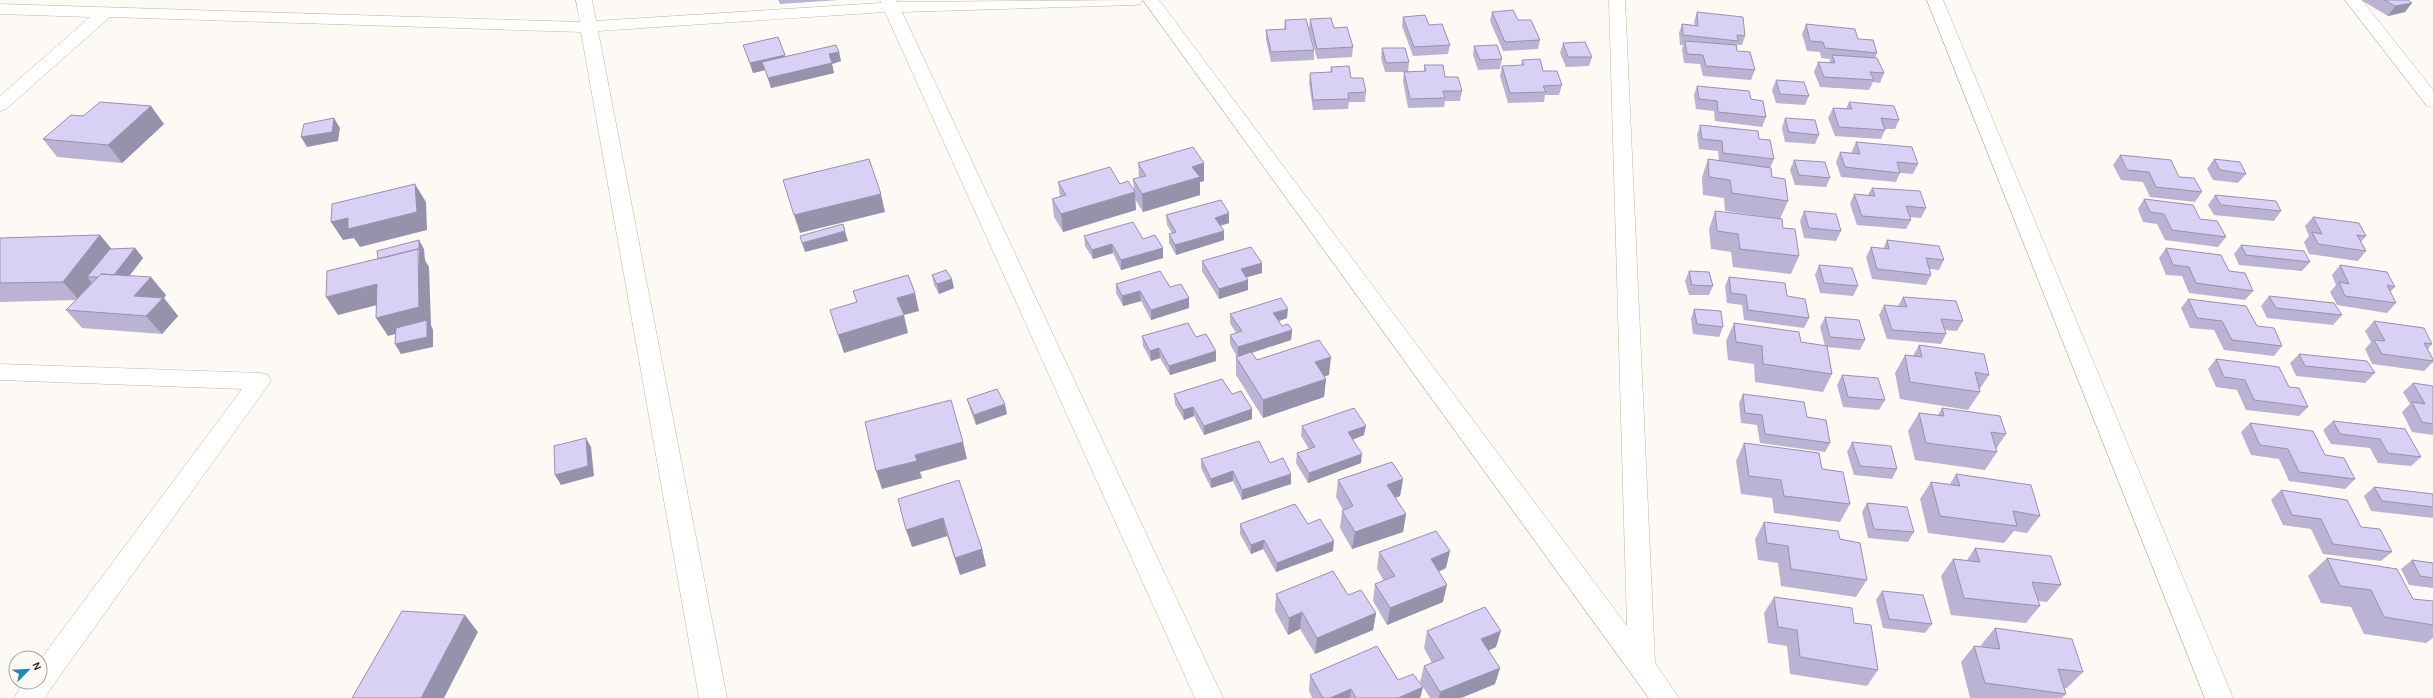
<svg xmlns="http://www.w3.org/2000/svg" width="2433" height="698" viewBox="0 0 2433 698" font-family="Karla,sans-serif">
  <rect width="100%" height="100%" fill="#fdfaf6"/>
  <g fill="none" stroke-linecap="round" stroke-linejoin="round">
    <defs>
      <path id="minor" d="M576,0H592L596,21L881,3L880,0H896L897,2L1142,0L1140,4L1134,5L902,12L1223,698H1195L885,12L598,31L727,698H699L581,32L110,17L6,109L0,111V96L90,17L0,14V4L580,22Z
        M1143,0H1159L1627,626L1609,0H1625L1655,663L1679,698H1649Z
        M1927,0H1943L2233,698H2205Z
        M2345,0H2362L2433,90V107L2427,106Z
        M0,364L260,373L268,375L271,381L44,698H14L24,682H40V660L242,389L0,380Z"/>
    </defs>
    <use href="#minor" stroke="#c1b4a1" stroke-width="1"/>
    <use href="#minor" fill="#fff" fill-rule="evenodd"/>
  </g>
  <path fill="#bab3d3" d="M778,0H839L780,4Z
    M2361,0H2408L2405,12L2388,16Z
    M1492,12L1540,40L1538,49L1503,51L1490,21Z
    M1697,12L1745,36L1742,45H1737L1736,47L1737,51L1755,70L1751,80L1703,76L1700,64L1684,63L1682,50L1683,45H1680L1679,33L1682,24L1695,25L1694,22Z
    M1403,17L1429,25L1450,45L1448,54L1413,56L1402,26Z
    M1310,19L1334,28L1353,47L1352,57L1317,59L1309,28Z
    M1285,20L1314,50V60L1271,62L1266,39V30L1284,29Z
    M1806,24L1858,39L1877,53L1875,58L1884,73L1880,83L1873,82L1869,90L1820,87L1814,72L1818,62L1829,63L1830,59L1821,58L1820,52L1807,51L1802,34Z
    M1563,43L1592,57L1589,66L1566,67L1560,53Z
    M743,45L785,56L839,52L841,61L832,64L834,73L771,88L765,70L753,73Z
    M1474,46L1502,59L1500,69L1478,70L1473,55Z
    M1382,48L1409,62L1408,72H1385L1381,58Z
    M1522,60L1543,71L1562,85L1559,95H1545L1544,102L1508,103L1500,76L1502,66H1521Z
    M1424,65L1445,77L1462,91L1460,101H1445L1444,107L1408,108L1403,81L1404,72L1424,71Z
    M1331,67L1351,78L1366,92L1365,102H1349L1348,109L1313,110L1309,83L1310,73H1330Z
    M1776,80L1809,96L1805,105L1776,103L1772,90Z
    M1697,86L1751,99L1766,117L1762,127L1715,121L1714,111L1696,109L1694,95Z
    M1849,102L1899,120L1895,129H1885V130L1881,139L1835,136L1828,118L1833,108L1846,109Z
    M1785,118L1819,135L1815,144L1785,142L1782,128Z
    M164,124L122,163L57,157L43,139Z
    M1700,125L1759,139L1774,159L1770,168L1772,177L1788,201L1780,219L1725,211L1724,198L1703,195L1702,177L1708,159L1719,161L1718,151L1699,149L1697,135Z
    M1856,142L1918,164L1913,174L1900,173L1896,182L1841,177L1836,162L1840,152L1852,153V151Z
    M2120,155L2179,177L2202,192L2195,202L2150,197L2143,182L2121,180L2113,165Z
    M2214,159L2246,174L2238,183L2213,180L2207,169Z
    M1794,160L1830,178L1826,187L1795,185L1790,170Z
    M1138,163L1204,181L1200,182V195L1143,212L1135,199L1136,210L1063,232L1054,217L1052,199L1060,197L1058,182L1134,191L1133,179L1139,178Z
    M1872,188L1926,208L1921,218L1910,217L1911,220L1906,229L1857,225L1850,204L1854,194L1868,195Z
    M2215,195L2281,211L2274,221L2214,215L2208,205Z
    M2144,199L2200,219L2226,237L2218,247L2165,240L2157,224L2143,222L2138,209Z
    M1715,211L1783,228L1799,256L1791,274L1733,267L1731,252L1711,249L1709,229Z
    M1804,211L1841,231L1836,241L1804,238L1800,221Z
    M1166,215L1229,223L1220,226L1224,231V240L1176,255L1169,243V234L1172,233L1167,225Z
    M2313,217L2366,236L2361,242L2366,251L2358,261L2309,254L2304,242L2309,236L2305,226Z
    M100,235L111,249L135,248L143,258L129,276L166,295L164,298L178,316L162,334L82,328L66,310L76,300L0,302V238Z
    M1084,236L1143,239L1163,248V258L1121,270L1113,253L1093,259L1085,246Z
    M1887,240L1944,260L1939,270L1930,269L1931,275L1926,285L1872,279L1866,257L1871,247L1883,249Z
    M2241,245L2310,262L2302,271L2239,265L2234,254Z
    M2166,248L2229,271L2253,291L2245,300L2189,293L2182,276L2166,275L2159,258Z
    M1202,261L1262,263V273L1246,277L1248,280V290L1219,299L1202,271Z
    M1819,265L1858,286L1853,296L1820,293L1815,275Z
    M2340,265L2395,287L2390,292L2396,303L2387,313L2337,305L2330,292L2336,285L2332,275Z
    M1689,271L1713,286L1709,295H1689L1685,281Z
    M932,275L954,288L939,294L934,285Z
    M1729,277L1787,296L1809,318L1804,328L1744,320L1742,305L1727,303L1725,286Z
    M1116,284L1170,287L1189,298V308L1151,320L1141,301L1123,306L1116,293Z
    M2269,296L2342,315L2333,325L2267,318L2261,306Z
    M1903,297L1963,321L1957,331L1945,330L1946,334L1941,344L1887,339L1879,315L1884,305L1898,306Z
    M2188,299L2257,326L2282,346L2274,356L2224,350L2214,330L2190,328L2181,308Z
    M1694,309L1723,327L1719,337L1693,334L1691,319Z
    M1230,314L1287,318L1279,321L1282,326L1292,330L1291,340L1252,353L1257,360L1329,375L1324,376L1326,379L1324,397L1263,418L1236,375V357H1237L1230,344V335L1236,333L1230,323Z
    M1825,317L1865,340L1860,350L1827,347L1832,374L1823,392L1755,382L1754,364L1728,360L1726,341L1734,323L1801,342L1825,346L1820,327Z
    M2374,321L2432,344L2428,349L2433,359V362L2424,371L2372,364L2365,349L2371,342L2365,331Z
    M1142,336L1196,337L1216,361L1170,375L1160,358L1151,361L1143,346Z
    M1919,345L1989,375L1979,390L1980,392L1968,410L1900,399L1895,373L1905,355L1913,356Z
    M2299,354L2375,373L2365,383L2296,376L2290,363Z
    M2216,359L2289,387L2308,407L2299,416L2246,410L2237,390L2216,387L2208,369Z
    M1842,375L1885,400L1879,410L1843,407L1837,385Z
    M2413,383L2433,386V435L2412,432L2402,412L2410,404L2403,392Z
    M1174,394H1232L1252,419L1204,435L1194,416L1184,420L1175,404Z
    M1743,394L1807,417L1830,443L1825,452L1760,443L1757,425L1741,423L1739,403Z
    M967,399L1007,414L976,425L970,409Z
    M1942,408L2006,434L1996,449L1997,452L1985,470L1915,460L1908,431L1919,413L1938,415Z
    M2333,421L2405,429L2421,457L2411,466L2378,463L2370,448L2331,444L2323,430Z
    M2250,423L2355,479L2345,489L2289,481L2279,459L2251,455L2241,432Z
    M1302,426L1364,435L1353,439L1361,463L1308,483L1296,463L1297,453L1309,449L1301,436Z
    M1852,442L1897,469L1892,479L1854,475L1847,452Z
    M1744,443L1822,469L1850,504L1840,522L1774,513L1772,498L1741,494L1736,461Z
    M1201,459L1270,463L1291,484L1242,500L1233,481L1211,488L1201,468Z
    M1956,474L2040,516L2027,533L2014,531L2004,543L1928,533L1920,499L1931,482L1950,484Z
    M1403,479L1400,496L1395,498L1406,514L1403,532L1352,549L1340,528L1342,511L1343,510L1336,497L1338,480Z
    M959,480L982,549L986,566L960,575L947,536L912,547Z
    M2374,487L2433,494V518L2371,511L2364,496Z
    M2281,490L2361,527L2392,552L2381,561L2323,554L2311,529L2283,525L2271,500Z
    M1867,503L1914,532L1908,542L1868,538L1862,512Z
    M1764,522L1867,580L1856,597L1781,586L1778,563L1758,560L1755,539Z
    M1240,524H1308L1333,551L1276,572L1263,549L1251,554L1240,534Z
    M1975,548L2061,585L2047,602L2038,601L2040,606L2026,623L1951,615L1941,576L1953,559L1967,560Z
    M1379,552L1446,568L1439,572L1443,602L1387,625L1373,601L1375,584L1384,581L1377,569Z
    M2327,558L2413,599L2433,601V638L2426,643L2364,634L2351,607L2321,603L2308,576Z
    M2412,560L2433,563V588L2409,585L2401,569Z
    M1882,591L1932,624L1925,633L1883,628L1876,600Z
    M1276,594L1348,595L1376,613L1373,630L1315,654L1300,629L1288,635L1275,611Z
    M1774,597L1854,623L1878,670L1867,686L1790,674L1787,646L1768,643L1764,613Z
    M1995,628L2083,672L2067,688H2064L2066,694L2062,698H1970L1961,662L1974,646L1982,647L1981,645Z
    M1427,631L1496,647L1488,651L1500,668L1495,684L1461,698H1430L1420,682L1424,666L1432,663L1424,648Z
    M1310,675L1398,680L1423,687L1420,698H1312L1309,691Z"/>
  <path fill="#9792ac" d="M2412,3L2405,12L2388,16L2395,6Z
    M839,52L841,61L832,64L834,73L771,88L768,78L829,54Z
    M785,55L787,64L762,62L765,70L753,73L750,63Z
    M151,106L164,124L122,163L108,145Z
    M334,118L340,128L338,141L307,147L301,137Z
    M1204,163V181L1200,182V195L1143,212L1142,194L1192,167Z
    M415,184L426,202L427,230L360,247L354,238L343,240L331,222Z
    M1135,192L1136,210L1063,232L1061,214Z
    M881,194L885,212L800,233L794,215Z
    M1229,213V223L1215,227V218Z
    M845,231L848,241L805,252L802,243Z
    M1224,231V240L1176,255L1175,245Z
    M100,235L115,253L87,277L92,283L79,300L63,282Z
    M419,240L424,249L425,260L429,267L431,325L433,330V347L401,354L395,344L427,326L388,336L376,318L419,263Z
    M1112,244L1113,253L1093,259L1092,250Z
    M135,248L143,258L121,287L112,277Z
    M1163,248V258L1121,270V260Z
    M1262,263V273L1241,279V269Z
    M151,277L166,295L164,298L178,316L162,334L146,316L134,296Z
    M952,279L954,288L939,294L937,284Z
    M1248,280V290L1219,299V289Z
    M377,284L389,302L338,315L326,297Z
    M1140,291L1141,301L1123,306L1122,296Z
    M915,293L919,311L904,315L908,333L844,353L838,335L897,298Z
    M1189,298V308L1151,320V310Z
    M1288,309L1287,318L1273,323V313Z
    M1292,330L1291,340L1238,357V347Z
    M1159,348L1160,358L1151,361L1150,351Z
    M1216,351V361L1170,375L1169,366Z
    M1331,357L1329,375L1313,380L1315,362Z
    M1326,379L1324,397L1263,418V400Z
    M1005,404L1007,414L976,425L974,415Z
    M1193,407L1194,416L1184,420L1183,410Z
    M1252,409V419L1204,435V426Z
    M1366,426L1364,435L1347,442L1348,432Z
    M586,438L591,447L594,476L561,485L555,475Z
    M963,442L967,459L920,472L922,478L882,489L876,471L915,455Z
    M1362,454L1361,463L1308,483L1309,473Z
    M1233,471V481L1211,488V479Z
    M1291,474V484L1242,500V490Z
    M1403,479L1400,496L1384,502L1387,485Z
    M1406,514L1403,532L1352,549L1355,532Z
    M943,518L947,536L912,547L906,530Z
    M1264,540L1263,549L1251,554V545Z
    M1334,541L1333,551L1276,572L1277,563Z
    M982,549L986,566L960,575L955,558Z
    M1450,551L1446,568L1427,576L1431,559Z
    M1447,585L1443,602L1387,625L1390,608Z
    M1302,612L1300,629L1288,635L1289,618Z
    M1376,613L1373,630L1315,654L1317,638Z
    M465,615L478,632L444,698H421Z
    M1501,631L1496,647L1476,656L1481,639Z
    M1500,668L1495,684L1461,698H1439L1440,692Z
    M1423,687L1420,698H1398Z
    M1351,689L1350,698H1330Z"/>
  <path fill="#d8d0f5" stroke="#9792ac" d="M2384,0H2408L2412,3L2395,6Z
    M1513,10L1518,20H1531L1540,40L1505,42L1492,12Z
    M1697,12L1743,17L1745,36L1737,35L1738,41L1683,35L1682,24L1698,26Z
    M1425,15L1429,25L1442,24L1450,45L1414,47L1403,17Z
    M1331,18L1334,28L1347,27L1353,47L1317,49L1310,19Z
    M1306,19L1314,50L1271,52L1266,30L1286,29L1285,20Z
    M1806,24L1855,29L1858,39L1873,40L1877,53L1825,48L1823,42L1810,41Z
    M778,37L785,55L750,63L743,45Z
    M1685,41L1736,45L1737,51L1750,52L1755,70L1706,66L1703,55L1687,54Z
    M1585,42L1592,57H1568L1563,43Z
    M836,45L839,52L829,54L832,63L768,78L762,62Z
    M1497,45L1502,59L1480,60L1474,46Z
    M1382,48H1405L1409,62L1386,63Z
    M1832,55L1877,58L1884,73L1870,72L1874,80L1824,77L1818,62L1835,63Z
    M1540,59L1543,71H1557L1562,85L1543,86L1546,92L1510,93L1502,66L1524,65L1522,60Z
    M1424,65H1443L1445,77H1458L1462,91H1443L1445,98L1410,99L1404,72L1426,71Z
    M1349,66L1351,78H1363L1366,92L1348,93L1349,99L1313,100L1310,73L1332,72L1331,67Z
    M1776,80L1804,82L1809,96L1780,94Z
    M1697,86L1749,91L1751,99L1763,101L1766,117L1718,112L1717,101L1699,99Z
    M100,102L151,106L108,145L43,139L71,115L83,116Z
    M1849,102L1894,106L1899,120L1881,118L1885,130L1839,127L1833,108L1852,109Z
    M334,118L332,132L301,137L304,124Z
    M1785,118L1815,120L1819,135L1789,132Z
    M1700,125L1758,131L1759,139L1770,140L1774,159L1723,153L1722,141L1702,139Z
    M1856,142L1912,147L1918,164L1897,162L1900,173L1845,167L1840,152L1860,154Z
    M1193,147L1204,163L1192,167L1200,177L1142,194L1133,179L1146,176L1138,163Z
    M2120,155L2171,160L2179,177L2194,178L2202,192L2156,187L2149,172L2127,170Z
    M869,159L881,194L794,215L783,180Z
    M1708,159L1771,168L1772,177L1785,179L1788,201L1732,193L1730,180L1709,177Z
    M2214,159L2240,162L2246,174L2220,170Z
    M1794,160L1825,162L1830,178L1799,175Z
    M1110,167L1120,184L1128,181L1135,192L1061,214L1052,199L1066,195L1058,182Z
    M415,184L417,212L348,229V218L331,222L332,204Z
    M1872,188L1920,191L1926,208L1906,206L1911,220L1862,216L1854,194L1875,196Z
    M2215,195L2276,201L2281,211L2221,205Z
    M2144,199L2193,205L2200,219L2217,221L2226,237L2172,230L2164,214L2150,212Z
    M1221,200L1229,213L1215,218L1224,231L1175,245L1169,234L1176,232L1166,215Z
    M1715,211L1782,219L1783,228L1795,229L1799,256L1740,249L1738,234L1717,231Z
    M1804,211L1836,214L1841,231L1809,228Z
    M2313,217L2359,223L2366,236L2357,235L2366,251L2318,244L2312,232L2322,234Z
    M1133,222L1143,239L1155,235L1163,248L1121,260L1112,244L1092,250L1084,236Z
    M843,224L845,231L802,243L800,236Z
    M100,235L63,282L0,283V238Z
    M419,240V250L418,249L378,259L377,251Z
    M1887,240L1939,246L1944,260L1926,258L1931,275L1877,269L1871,247L1889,249Z
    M2241,245L2304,251L2310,262L2246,255Z
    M1251,247L1262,263L1241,269L1248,280L1219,289L1202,261Z
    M135,248L114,275L101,274L98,277H87L110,249Z
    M2166,248L2221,255L2229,271L2245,273L2253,291L2196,283L2189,267L2173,265Z
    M418,249L419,307L376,318L377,284L326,297L327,271Z
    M1819,265L1852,268L1858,286L1824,283Z
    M2340,265L2387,272L2395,287L2387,285L2396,303L2345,296L2339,282L2349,284Z
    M946,270L952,279L937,284L932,275Z
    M1160,271L1170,287L1181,284L1189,298L1151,310L1140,291L1122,296L1116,284Z
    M1689,271L1709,272L1713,286L1692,285Z
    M101,274L151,277L134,296L163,298L146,316L66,310Z
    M908,275L915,293L897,298L904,315L838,335L830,310L857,302L853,291Z
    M1729,277L1785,283L1787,296L1805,299L1809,318L1748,310L1746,295L1731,293Z
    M2269,296L2334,303L2342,315L2276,308Z
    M1903,297L1956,301L1963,321L1941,319L1946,334L1892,330L1884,305L1907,307Z
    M1281,298L1288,309L1273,313L1282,326L1288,324L1292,330L1238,347L1230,335L1242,331L1230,314Z
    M2188,299L2246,306L2257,326L2274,328L2282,346L2232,340L2222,321L2197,318Z
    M1694,309L1721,311L1723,327L1697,324Z
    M1825,317L1859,320L1865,340L1830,337Z
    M427,320V337L395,344L396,328Z
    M2374,321L2424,328L2432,344L2424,343L2433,359V361L2382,354L2374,340L2385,341Z
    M1188,323L1196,337L1206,334L1216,351L1169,366L1159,348L1150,351L1142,336Z
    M1734,323L1799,332L1801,342L1827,346L1832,374L1763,364L1762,346L1736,342Z
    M1319,340L1331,357L1315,362L1326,379L1263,400L1236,357L1251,352L1257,360Z
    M1919,345L1984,354L1989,375L1975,372L1980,392L1910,382L1905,355L1922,357Z
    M2299,354L2367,361L2375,373L2305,366Z
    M2216,359L2279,367L2289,387L2299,388L2308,407L2254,400L2245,380L2224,377Z
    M1842,375L1878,378L1885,400L1848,397Z
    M1222,379L1232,394L1241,391L1252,409L1204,426L1193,407L1183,410L1174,394Z
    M2413,383L2433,386V424L2422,422L2412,402L2425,404Z
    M997,389L1005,404L974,415L967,399Z
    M1743,394L1804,402L1807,417L1826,420L1830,443L1765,434L1762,415L1745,413Z
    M951,400L963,442L915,455L917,461L876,471L865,422Z
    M1354,408L1366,426L1348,432L1362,454L1309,473L1297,453L1315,447L1302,426Z
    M1942,408L2000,416L2006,434L1991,432L1997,452L1926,443L1919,413L1944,416Z
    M2333,421L2405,429L2421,457L2388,453L2380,439L2340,434Z
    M2250,423L2313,431L2325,455L2344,458L2355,479L2299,472L2288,449L2260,445Z
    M586,438L588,466L555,475L554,446Z
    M1259,441L1270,463L1283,458L1291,474L1242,490L1233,471L1211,479L1201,459Z
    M1852,442L1891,446L1897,469L1860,466Z
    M1744,443L1819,453L1822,469L1843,472L1850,504L1784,496L1781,480L1749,476Z
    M1392,462L1403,479L1387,485L1406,514L1355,532L1342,511L1353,506L1338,480Z
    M1956,474L2031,485L2040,516L2013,511L2017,526L1940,516L1931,482L1960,486Z
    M959,480L982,549L955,558L943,518L906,530L898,499Z
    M2374,487L2433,494V507L2382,501Z
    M2281,490L2347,500L2361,527L2380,529L2392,552L2333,544L2321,519L2292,515Z
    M1867,503L1907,507L1914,532L1874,529Z
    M1295,504L1308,524L1320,519L1334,541L1277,563L1264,540L1251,545L1240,524Z
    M1764,522L1838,531L1840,539L1860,543L1867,580L1791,569L1788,546L1767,543Z
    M1436,531L1450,551L1431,559L1447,585L1390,608L1375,584L1395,576L1379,552Z
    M1975,548L2051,556L2061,585L2032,582L2040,606L1964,598L1953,559L1980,562Z
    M2327,558L2397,569L2413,599L2433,601V625L2384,617L2371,590L2340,586Z
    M2412,560L2433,563V578L2420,576Z
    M1333,571L1348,595L1361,590L1376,613L1317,638L1302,612L1289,618L1276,594Z
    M1882,591L1923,595L1932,624L1889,619Z
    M1774,597L1852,608L1854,623L1871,625L1878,670L1800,657L1797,630L1778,627Z
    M1485,607L1501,631L1481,639L1500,668L1440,692L1424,666L1444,658L1427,631Z
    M402,611L465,615L421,698H352Z
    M1995,628L2072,639L2083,672L2058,669L2066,694L1985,683L1974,646L2000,649Z
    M1377,646L1398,680L1413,674L1423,687L1398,698H1356L1351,689L1330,698H1323L1310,675Z"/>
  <g transform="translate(28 670) rotate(66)"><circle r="19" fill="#fdfaf6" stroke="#a5a19c"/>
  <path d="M0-3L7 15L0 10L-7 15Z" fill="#1c8bb1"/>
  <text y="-6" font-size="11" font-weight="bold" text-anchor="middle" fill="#211c15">N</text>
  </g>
</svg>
